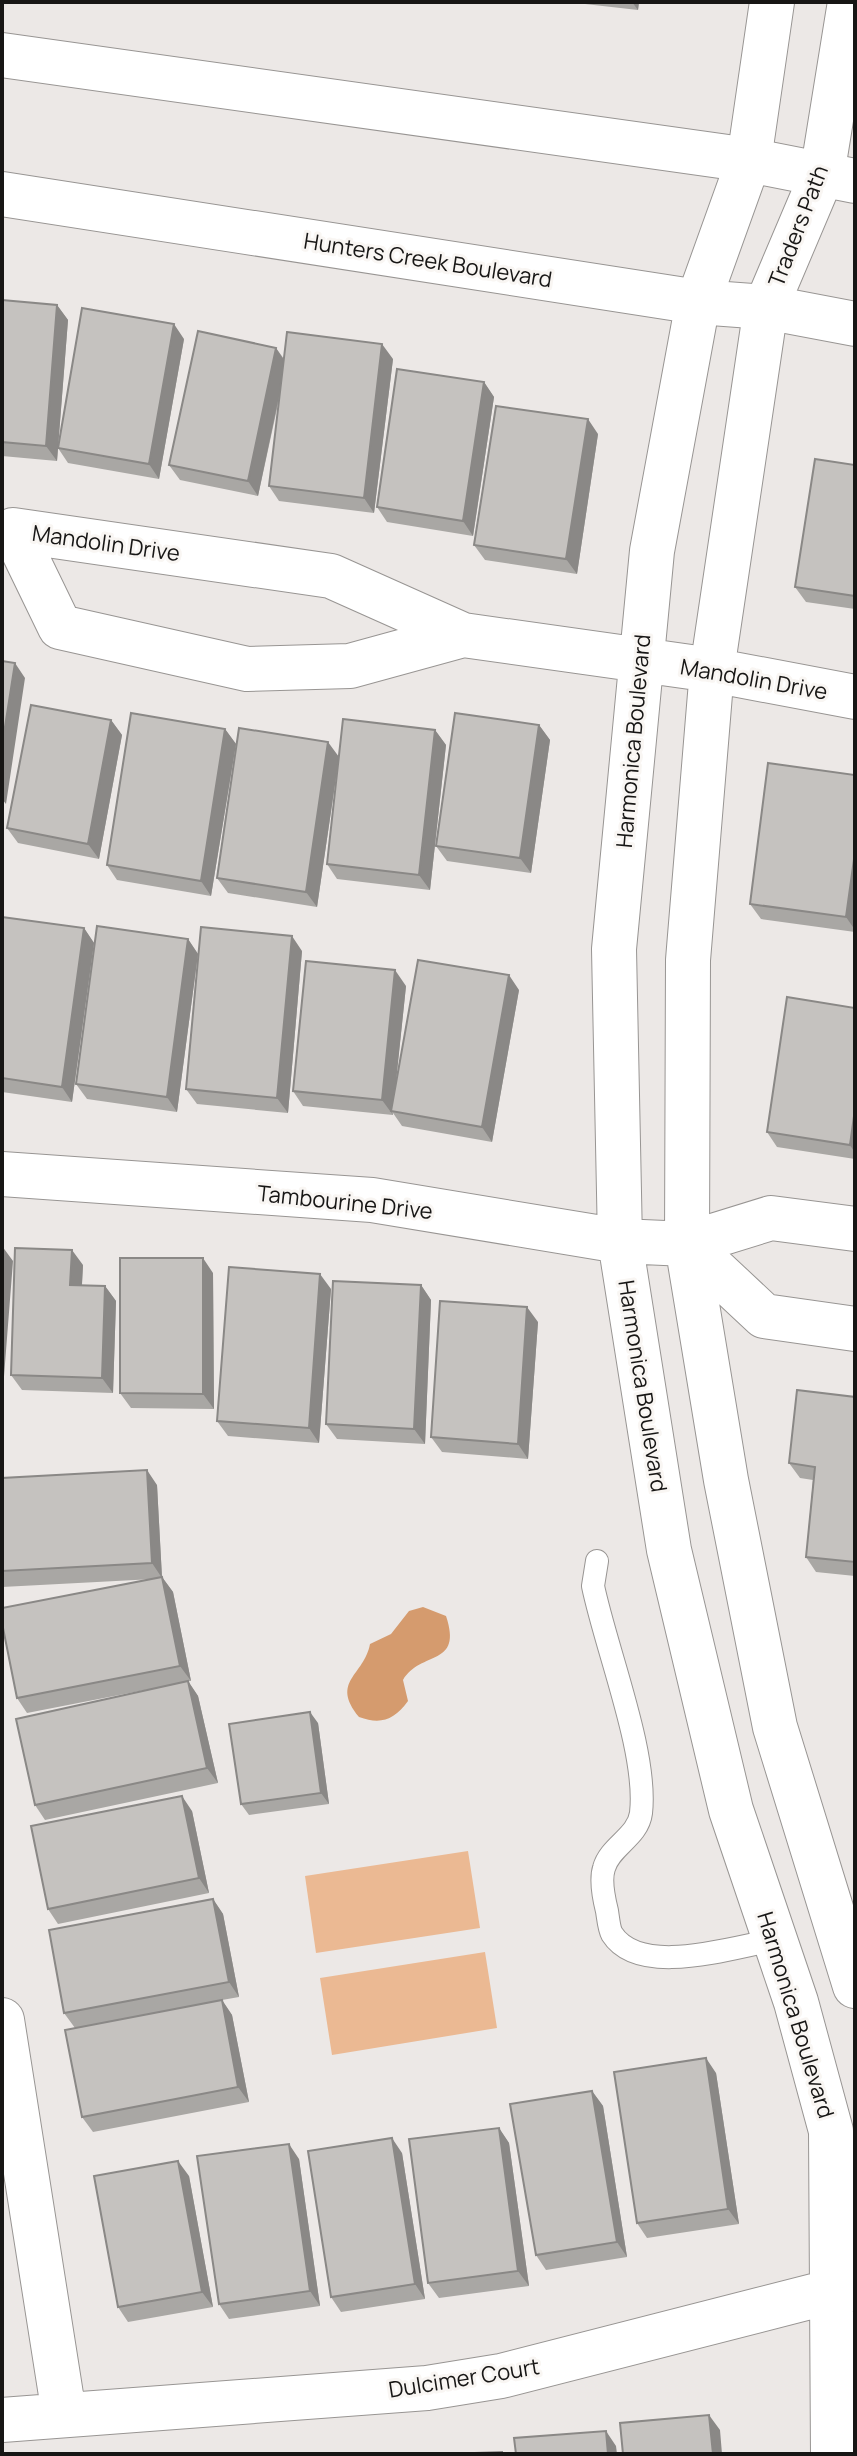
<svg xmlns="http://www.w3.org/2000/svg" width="857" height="2456" viewBox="0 0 857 2456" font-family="Manrope,sans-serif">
  <rect width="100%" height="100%" fill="#ece8e6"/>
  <path fill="#ebb993" d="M468,1851L480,1928L316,1953L305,1876Z
    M485,1952L497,2028L332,2055L320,1978Z"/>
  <path fill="#d59b6e" d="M423,1607L446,1616C463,1667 421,1650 403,1680L408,1701C394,1720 381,1725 359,1717C330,1681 364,1676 370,1644L391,1634L409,1611Z"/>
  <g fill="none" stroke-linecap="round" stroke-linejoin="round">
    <defs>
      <path id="lane" d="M597,1561L593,1586C606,1649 648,1753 641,1813C638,1837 610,1846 604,1868C600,1880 604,1899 607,1911C608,1917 609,1929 612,1934C640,1978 733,1947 775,1940"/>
      <path id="street" d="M772,2L749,160L698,302L652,551L614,949L620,1241L669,1550L731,1810L796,2002L831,2131L833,2454
        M850,2L822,175L766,307L712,670L688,960L687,1244L726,1480L775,1727L855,1986
        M463,635L350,666L247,669L60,627L13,530L331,576L463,635L712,670L855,697
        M2,1174L372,1200L620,1241L687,1244L771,1218L855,1229
        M687,1244L764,1316L855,1329
        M2,2020L64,2414
        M2,2420L427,2388L501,2376L833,2291L855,2289"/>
      <path id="secondary" d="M2,55L749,160L855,181
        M2,194L698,302L766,307L855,324"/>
    </defs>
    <use href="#lane" stroke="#989593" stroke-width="24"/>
    <use href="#street" stroke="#989593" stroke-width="46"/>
    <use href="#secondary" stroke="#989593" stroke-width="46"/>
    <use href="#lane" stroke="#fff" stroke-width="22"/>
    <use href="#street" stroke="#fff" stroke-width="44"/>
    <use href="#secondary" stroke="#fff" stroke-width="44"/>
  </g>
  <path fill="#a9a7a4" d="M584,2H639L638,10L585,4Z
    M2,300L57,305L68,320L58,446L184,339L159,479L68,463L58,448L57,461L2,456Z
    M276,348L284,359H393L374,513L279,501L269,486L280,395L258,496L180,480L169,465Z
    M484,382L494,397L473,536L387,522L377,507Z
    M598,434L577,574L485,560L474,545Z
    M855,465V609L806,602L795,587Z
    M111,720L122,735L99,859L18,843L7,828Z
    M539,725L550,740L531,873L447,861L436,846Z
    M225,729L236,744L211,896L117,880L107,865Z
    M435,730L446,745L430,890L337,879L327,864Z
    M339,757L317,907L228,893L217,878Z
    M855,775V932L761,919L750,904Z
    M2,917L84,928L94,943L72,1102L2,1092Z
    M188,939L198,954L177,1112L87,1099L76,1084Z
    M302,951L288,1113L197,1104L186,1089Z
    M406,986L395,1089L519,990L492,1142L402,1126L393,1113V1115L303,1106L293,1091Z
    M855,1008V1159L777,1147L767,1132Z
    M83,1265L82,1285L105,1286L116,1301L113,1393L22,1390L11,1375Z
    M213,1273L214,1409L131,1408L120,1393Z
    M421,1285L431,1300L425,1444L337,1439L326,1424Z
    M331,1289L319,1443L228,1436L217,1421Z
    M538,1322L528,1459L442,1452L431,1437Z
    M855,1397V1576L816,1572L806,1557L813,1480L800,1478L789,1463Z
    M2,1478L157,1485L162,1577L173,1592L191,1681H188L198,1696L218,1783L45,1820L35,1805L150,1689L27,1713L17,1698L154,1579L2,1587Z
    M318,1723L329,1804L249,1815L241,1804Z
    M192,1811L209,1893L58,1924L48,1909Z
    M213,1899L223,1914L239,1997L222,2000L232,2015L249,2102L93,2132L82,2117L75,2028L64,2013Z
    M716,2073L739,2224L647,2238L637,2223Z
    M592,2091L603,2106L627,2257L546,2270L536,2255Z
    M499,2128L509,2143L529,2286L439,2298L428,2283Z
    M402,2153L425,2299L341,2312L331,2297Z
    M299,2159L320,2306L229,2319L219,2304Z
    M189,2176L213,2307L128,2322L118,2307Z"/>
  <path fill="#8a8886" d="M632,2H639L638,10Z
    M57,305L68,320L57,461L46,446Z
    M174,324L184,339L159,479L149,464Z
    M382,344L393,359L374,513L364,498Z
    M276,348L286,363L258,496L248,481Z
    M484,382L494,397L473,536L463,521Z
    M588,419L598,434L577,574L566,559Z
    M15,663L25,678L6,804L2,799V746Z
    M111,720L122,735L99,859L88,844Z
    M539,725L550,740L531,873L520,858Z
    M225,729L236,744L211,896L201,881Z
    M435,730L446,745L430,890L419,875Z
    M328,742L339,757L317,907L306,892Z
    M855,852V930L846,917Z
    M84,928L94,943L72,1102L62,1087Z
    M292,936L302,951L288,1113L277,1098Z
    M188,939L198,954L177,1112L167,1097Z
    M395,970L406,986L393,1111H391L393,1115L382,1100Z
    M509,975L519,990L492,1142L482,1127Z
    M855,1109V1153L850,1145Z
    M2,1246L13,1261L2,1402Z
    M72,1250L83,1265L81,1300L70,1285Z
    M203,1258L213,1273L214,1409L203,1394Z
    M320,1274L331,1289L319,1443L309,1428Z
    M421,1285L431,1300L425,1444L414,1429Z
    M105,1286L116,1301L113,1393L102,1378Z
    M527,1307L538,1322L528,1459L518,1444Z
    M147,1470L157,1485L162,1578L152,1563Z
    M162,1577L173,1592L191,1681L180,1666Z
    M188,1681L198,1696L218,1783L207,1768Z
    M310,1712L318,1723L329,1804L321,1793Z
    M182,1796L192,1811L209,1893L199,1878Z
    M213,1899L223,1914L239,1997L229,1982Z
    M222,2000L232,2015L249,2102L238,2087Z
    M706,2058L716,2073L739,2224L728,2209Z
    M592,2091L603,2106L627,2257L617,2242Z
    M499,2128L509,2143L529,2286L518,2271Z
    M392,2138L402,2153L425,2299L415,2284Z
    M289,2144L299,2159L320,2306L310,2291Z
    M178,2161L189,2176L213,2307L202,2292Z
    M709,2415L720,2430L722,2454H713Z
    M606,2431L616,2446L617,2454H608Z"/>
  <path fill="#c5c2bf" stroke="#8a8886" stroke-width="2" d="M2,300L57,305L46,446L2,442Z
    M82,308L174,324L149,464L58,448Z
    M198,331L276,348L248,481L169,465Z
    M287,332L382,344L364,498L269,486Z
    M397,369L484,382L463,521L377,507Z
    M496,406L588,419L566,559L474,545Z
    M815,459L855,465V596L795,587Z
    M2,661L15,663L2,746Z
    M31,705L111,720L88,844L7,828Z
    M131,713L225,729L201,881L107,865Z
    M455,713L539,725L520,858L436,846Z
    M343,719L435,730L419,875L327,864Z
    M239,728L328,742L306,892L217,878Z
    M768,763L855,775V852L846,917L750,904Z
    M2,917L84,928L62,1087L2,1078Z
    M97,926L188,939L167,1097L76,1084Z
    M201,927L292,936L277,1098L186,1089Z
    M418,960L509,975L482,1127L391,1111Z
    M306,961L395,970L382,1100L293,1091Z
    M787,997L855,1008V1109L850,1145L767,1132Z
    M15,1248L72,1250L70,1285L105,1286L102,1378L11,1375Z
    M120,1258H203V1394L120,1393Z
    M229,1267L320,1274L309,1428L217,1421Z
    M333,1281L421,1285L414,1429L326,1424Z
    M440,1301L527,1307L518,1444L431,1437Z
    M797,1390L855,1397V1562L806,1557L815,1467L789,1463Z
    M147,1470L152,1563L2,1571V1478Z
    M162,1577L180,1666L17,1698L2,1623V1608Z
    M188,1681L207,1768L35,1805L16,1719Z
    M310,1712L321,1793L241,1804L229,1724Z
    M182,1796L199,1878L48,1909L31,1826Z
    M213,1899L229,1982L64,2013L49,1930Z
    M222,2000L238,2087L82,2117L65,2030Z
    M706,2058L728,2209L637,2223L614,2072Z
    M592,2091L617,2242L536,2255L510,2104Z
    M499,2128L518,2271L428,2283L409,2139Z
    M392,2138L415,2284L331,2297L308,2151Z
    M289,2144L310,2291L219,2304L197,2156Z
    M178,2161L202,2292L118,2307L94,2176Z
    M709,2415L713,2454H623L620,2423Z
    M606,2431L608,2454H516L514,2438Z
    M502,2452V2454H446Z"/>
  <g text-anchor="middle" stroke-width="6" stroke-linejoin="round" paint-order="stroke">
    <g font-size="22" fill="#171615" stroke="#f9f6f3">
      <text transform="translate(798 226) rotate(-69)" y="8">Traders Path</text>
      <text transform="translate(428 260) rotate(9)" y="8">Hunters Creek Boulevard</text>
      <text transform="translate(106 543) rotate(8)" y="8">Mandolin Drive</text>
      <text transform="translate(754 679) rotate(10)" y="8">Mandolin Drive</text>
      <text transform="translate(633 741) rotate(-85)" y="8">Harmonica Boulevard</text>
      <text transform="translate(345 1202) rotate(6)" y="8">Tambourine Drive</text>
      <text transform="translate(643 1386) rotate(81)" y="8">Harmonica Boulevard</text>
      <text transform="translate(796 2015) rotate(73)" y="8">Harmonica Boulevard</text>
      <text transform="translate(464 2378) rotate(-9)" y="8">Dulcimer Court</text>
    </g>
  </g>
  <rect width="857" height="2456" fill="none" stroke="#171615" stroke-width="8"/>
</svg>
